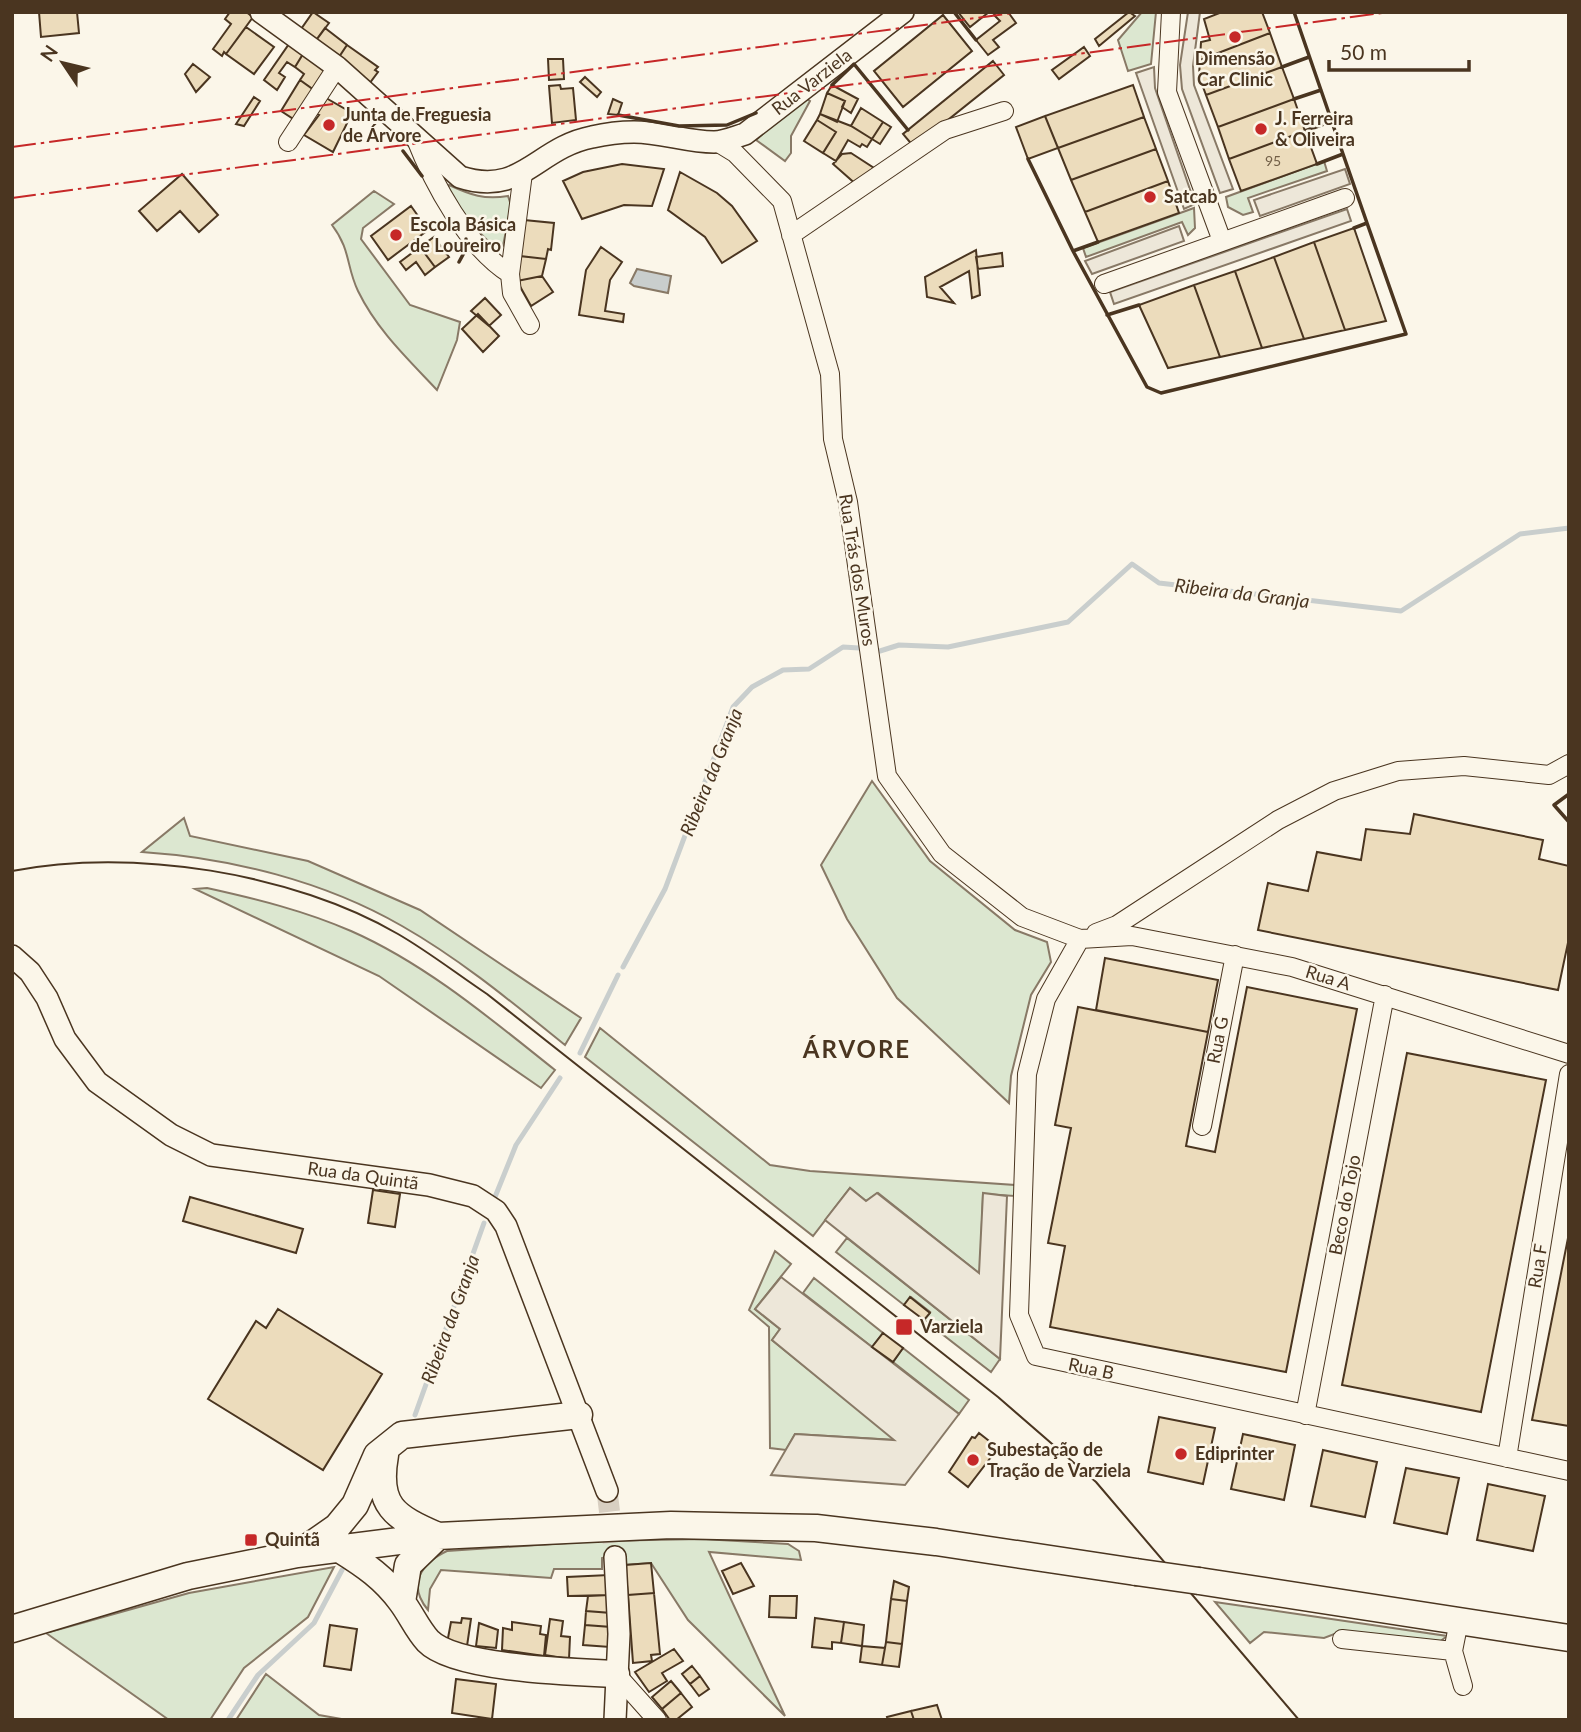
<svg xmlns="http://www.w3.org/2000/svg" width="1581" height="1732" viewBox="0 0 1581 1732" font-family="Lato,sans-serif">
  <rect width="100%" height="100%" fill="#fbf6e9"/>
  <path fill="#dce7d0" stroke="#887966" stroke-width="2" d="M1142,12H1156L1151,64L1128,71L1118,40Z
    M803,96L810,101L791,136V153L785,161L756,140Z
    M1324,161L1327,171L1248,198L1253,212L1243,215L1228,207L1226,197Z
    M449,185C471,195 484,200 508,196L511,205L503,246L497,250L472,225L447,189Z
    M374,191L394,204L363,228L361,239L410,305L460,322L457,340L437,390C407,358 377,330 358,291C346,266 351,250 332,225Z
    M1194,208L1195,228L1188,235L1182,222L1086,257L1083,248Z
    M872,781L930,861L1015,930L1047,942L1051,962L1031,995L1011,1076L1009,1103L897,998L847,919L821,865Z
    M184,818L190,836L308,861L420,910L581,1018L565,1045C513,1003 460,959 402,926C324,881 231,858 142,852Z
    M207,888C257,899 305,911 351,931C426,964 492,1020 555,1070L541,1088L379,976L195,889Z
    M600,1028L770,1165L810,1171L1015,1185V1196L983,1194L980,1274L878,1193L866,1201L850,1188L813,1236L585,1057Z
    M847,1238L1000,1359L991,1372L924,1320L930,1312L911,1297L904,1305L836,1252Z
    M775,1251L791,1264L755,1309L780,1329L772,1340L896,1440L795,1434L786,1450L770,1448L769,1327L749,1310Z
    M814,1278L883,1333L872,1347L803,1293Z
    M903,1348L969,1400L959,1414L893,1362Z
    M702,1539L788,1544L799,1551L801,1560L709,1552L785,1716L688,1620L651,1563L625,1565L622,1554L602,1558V1569H554L551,1578L441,1570L430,1589L428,1610C407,1585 421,1563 447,1551L597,1541Z
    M334,1567L308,1617L244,1668L210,1720H169L46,1633L189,1593Z
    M1215,1602L1447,1636L1437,1644L1337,1633L1324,1638L1264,1632L1250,1643Z
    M266,1674L319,1715L347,1720H236Z"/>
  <path fill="#ede7d9" stroke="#887966" stroke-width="2" d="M1188,12H1200L1193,66L1194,85L1233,189L1220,193L1182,89L1180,65Z
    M1154,67L1155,88L1195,204L1184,209L1136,73Z
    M1345,169L1350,184L1260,216L1254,200Z
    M1347,209L1351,221L1114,304L1110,292Z
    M1179,226L1184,241L1092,274L1085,261Z
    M850,1188L866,1201L877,1193L979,1273L983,1193L1007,1196L1000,1359L825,1220Z
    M781,1277L959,1414L905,1485L771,1475L795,1434L894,1440L772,1340L780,1329L755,1309Z"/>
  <path fill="#c9cecd" stroke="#887966" stroke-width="2" d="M637,269L671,276L668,293L634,286L630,283Z"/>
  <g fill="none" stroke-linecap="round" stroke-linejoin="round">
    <path stroke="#c9cecd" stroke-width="5" d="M880,651L899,645L948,647L1068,622L1132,564L1159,583L1401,611L1520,534L1569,528
      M623,967L665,889L733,707L752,687L783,670L809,669L843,647L859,648
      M580,1053L618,975
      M495,1197L516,1145L560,1078
      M415,1415L484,1223
      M228,1720L258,1675L314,1623L342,1570"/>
  </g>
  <path fill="#ecdcbc" stroke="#4a3520" stroke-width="2" d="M39,12H77L79,33L41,37Z
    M230,12H246L253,17L226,54L224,52L222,56L213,49L231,24L225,19Z
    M313,12L329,23L314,43L299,32Z
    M958,12H989L970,27Z
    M997,12H1008L1016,23L993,40L999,47L988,55L976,40L1000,21L994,15Z
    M1129,12L1135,16L1099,46L1095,39Z
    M1222,12H1262L1270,33L1200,60L1201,42L1210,40L1204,19Z
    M943,15L972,51L903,107L874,71Z
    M246,27L274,47L254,74L226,54Z
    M325,28L347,45L337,60L314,43Z
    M1270,33L1282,67L1206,95L1199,76L1200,60Z
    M289,44L303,54L295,67L287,62L279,73L285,77L277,90L264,80Z
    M347,45L378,67L375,70L378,72L369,84L337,60Z
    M1084,47L1090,56L1059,79L1052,70Z
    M303,54L327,70L314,90L300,80L304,74L295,67Z
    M548,59H563L564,79L549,80Z
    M993,61L1004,75L914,147L903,134Z
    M193,64L210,77L196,92L185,74Z
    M1282,67L1294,99L1218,127L1206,95Z
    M585,77L601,92L597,97L580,82Z
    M300,80L314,90L295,120L281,111Z
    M560,85L561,89L573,88L576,120L552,123L549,86Z
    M832,85L858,99L851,113L842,107L845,101L827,93Z
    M1133,85L1144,117L1058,148L1045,116Z
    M827,93L845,101L837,122L820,114Z
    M254,97L260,101L244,126L236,124Z
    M326,98L352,113L333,152L304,135L319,115L316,114Z
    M613,99L622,103L618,115L608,114Z
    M1294,99L1305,131L1229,159L1218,127Z
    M861,108L883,122L872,139L851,126Z
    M820,114L851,126L872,139L867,147L862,144L860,147L848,140L836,161L823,153L836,132L817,120Z
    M1045,116L1058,148L1028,159L1016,127Z
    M1144,117L1156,149L1071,180L1058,148Z
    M817,120L836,132L823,153L804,141Z
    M883,122L891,127L880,144L872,139Z
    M1305,131L1317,164L1241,191L1229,159Z
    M1156,149L1168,181L1085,212L1071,180Z
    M851,153L874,168L858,186L833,164L842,154Z
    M622,164L664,169L652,206L624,205L582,219L563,181L583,172Z
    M680,172L717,193L732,206L757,241L722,263L705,237L668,210Z
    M182,174L218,215L199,232L180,211L157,231L139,211Z
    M1168,181L1179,213L1098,242L1085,212Z
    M411,206L428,230L388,260L371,236Z
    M524,220L554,223L551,250L548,249L546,259L520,256Z
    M1354,228L1386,321L1345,330L1314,242Z
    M434,237L449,257L435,267L420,247Z
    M1314,242L1345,330L1304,339L1274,257Z
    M420,247L435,267L425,275L416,262L406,270L400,262Z
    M601,247L622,262L610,280L605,311L624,314L623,322L579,315L586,270Z
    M976,250L980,295L972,298L969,271L940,287L954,303L927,297L925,277Z
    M1002,253L1003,266L978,269L976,257Z
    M520,256L546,259L542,276L517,281Z
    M1274,257L1304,339L1262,348L1235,271Z
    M1235,271L1262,348L1220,357L1194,285Z
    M542,276L553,292L531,306L517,281Z
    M1194,285L1220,357L1168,368L1139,305Z
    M485,298L501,315L489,326L471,311Z
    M478,314L499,336L483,352L462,329Z
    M1414,814L1543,840L1539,859L1569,866V938L1558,990L1258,930L1268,883L1308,891L1317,852L1361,860L1366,829L1410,834Z
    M1105,958L1218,980L1208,1032L1096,1010Z
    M1247,987L1357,1009L1286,1372L1050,1327L1065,1246L1048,1243L1071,1128L1055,1125L1078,1007L1208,1032L1186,1146L1215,1152Z
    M1407,1053L1546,1080L1481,1412L1342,1385Z
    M373,1190L400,1194L395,1227L368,1223Z
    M190,1197L303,1229L296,1253L183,1221Z
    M1569,1233V1426L1532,1420Z
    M910,1297L930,1313L924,1320L904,1305Z
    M278,1309L382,1374L323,1470L208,1399L256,1321L266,1328Z
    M883,1333L903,1348L893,1362L872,1347Z
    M1159,1417L1215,1428L1203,1484L1148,1472Z
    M979,1433L998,1448L968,1487L949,1472L972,1437L975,1438Z
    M1243,1434L1295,1445L1284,1500L1231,1489Z
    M1323,1450L1377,1462L1365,1517L1311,1506Z
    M1406,1468L1459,1478L1447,1534L1394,1523Z
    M1488,1484L1545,1496L1533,1551L1477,1540Z
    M651,1563L654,1593L628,1595L625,1565Z
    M741,1563L754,1586L733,1594L722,1571Z
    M609,1575L610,1595L568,1596L567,1577Z
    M894,1581L909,1587L907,1601L891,1599Z
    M654,1593L660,1654L651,1655L652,1661L633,1663L628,1595Z
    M610,1595L611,1613L586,1611L588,1596Z
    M770,1596H797L796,1618L769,1617Z
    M891,1599L907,1601L902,1644L886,1642Z
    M586,1611L611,1613V1627L585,1625Z
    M462,1618L471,1619L467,1646L452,1643L448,1638L451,1622L461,1623Z
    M815,1618L844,1622L841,1643L832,1642V1649L812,1647Z
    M550,1619L563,1621L561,1636L570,1637L569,1659L545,1655Z
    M512,1622L541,1626L540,1634L546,1635L544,1656L502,1650L503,1628L512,1630Z
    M844,1622L864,1625L862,1646L841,1643Z
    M479,1623L498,1630L496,1648L476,1646Z
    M330,1625L357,1629L351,1670L324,1666Z
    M585,1625L611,1627L610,1647L583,1645Z
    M886,1642L902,1644L899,1667L882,1665Z
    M862,1646L885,1648L882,1665L860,1662Z
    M674,1649L683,1661L662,1673L667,1681L649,1692L635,1672Z
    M692,1666L700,1676L690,1684L682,1674Z
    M700,1676L709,1689L699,1696L690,1684Z
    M456,1679L496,1684L492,1719L452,1713Z
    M671,1681L681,1693L662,1709L652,1697Z
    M681,1693L692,1707L676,1720H670L662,1709Z
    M937,1705L942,1720H914L911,1711Z
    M911,1711L914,1720H888L887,1717Z"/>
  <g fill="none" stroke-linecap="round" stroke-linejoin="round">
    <path stroke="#d8cfc1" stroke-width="21" stroke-dasharray="21 10" stroke-linecap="butt" d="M607,1491L615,1557"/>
    <defs>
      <path id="minor" d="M1171,12L1167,92L1222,241
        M415,137C433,183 467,247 510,274
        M288,142L337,67
        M717,142L735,153L782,201L830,374L833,439L848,502L887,776L942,854L1022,917L1080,939L1132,936L1292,967L1569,1054
        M523,173L510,274L512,293L530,325
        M791,235L945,130L1004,111
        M1104,284L1345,198
        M1096,933L1117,925L1278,820L1334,791L1398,771L1464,766L1549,775L1569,764
        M1080,939L1046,999L1027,1074L1019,1315L1036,1356L1569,1471
        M1202,1126L1235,955
        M1305,1415L1385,995
        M1507,1458L1569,1074
        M1342,1639L1453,1651L1459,1621
        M1453,1651L1463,1686
        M616,1674L657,1720"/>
      <path id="tertiary" d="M261,12L337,67L460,177C522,197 536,148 592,137C605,134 621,132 634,132C661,132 687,142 714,142C724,142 735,137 745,134L903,12
        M12,956L30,972L47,998L65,1039L97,1082L171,1135L211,1155L429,1185L473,1196L496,1211L506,1226L607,1491
        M615,1557L619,1634L615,1720"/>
      <path id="primary" d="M385,1455C376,1506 394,1517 438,1536L408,1565L402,1602
        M341,1550C365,1565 384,1578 401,1601C411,1614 417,1629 428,1641C455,1669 575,1672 616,1674
        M301,1552L337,1527L355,1505L377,1455L402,1435L579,1415
        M1199,1581L1569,1638
        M12,1629L188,1576L297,1554L438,1536L671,1525L816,1528L936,1542L1136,1572"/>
    </defs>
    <use href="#minor" stroke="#4a3520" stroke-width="20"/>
    <use href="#tertiary" stroke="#4a3520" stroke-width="24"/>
    <use href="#primary" stroke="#4a3520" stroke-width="29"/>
    <use href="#minor" stroke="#fbf6e9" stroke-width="18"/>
    <use href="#tertiary" stroke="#fbf6e9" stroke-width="21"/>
    <use href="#primary" stroke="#fbf6e9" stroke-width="26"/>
    <path stroke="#4a3520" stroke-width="2" d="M12,871C132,847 293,873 398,934C429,952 457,974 487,994L998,1397L1096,1482L1299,1720"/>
    <defs>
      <path id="primary-bridge" d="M1136,1572L1199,1581"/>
    </defs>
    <use href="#primary-bridge" stroke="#4a3520" stroke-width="29" stroke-linecap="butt"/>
    <use href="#primary-bridge" stroke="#fbf6e9" stroke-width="26"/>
    <path stroke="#4a3520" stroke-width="3.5" d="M954,12L976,40
      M1294,12L1343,154L1317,164
      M1282,67L1309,57
      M832,85L854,64L908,130
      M1294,99L1321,90
      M618,115L679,126L727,125L756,113
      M1305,131L1332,121
      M403,151L422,176
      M1343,154L1367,223L1354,228
      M1028,159L1073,251L1098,242
      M1073,251L1147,387L1161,393L1406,334L1367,223
      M459,262L466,249V239
      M1107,315L1139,305
      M1569,794L1554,805L1569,822"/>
    <path stroke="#c62828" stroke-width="2" stroke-dasharray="24 5 3.5 5" stroke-linecap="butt" d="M12,147L1021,12
      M12,198L1389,12"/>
  </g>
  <g fill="#c62828" stroke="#fbf6e9" stroke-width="2.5">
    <circle cx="1235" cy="37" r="7"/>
    <circle cx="329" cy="125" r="7"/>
    <circle cx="1261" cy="129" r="7"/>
    <circle cx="1150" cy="197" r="7"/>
    <circle cx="396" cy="235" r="7"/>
    <rect x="895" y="1318" width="18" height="18" rx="3.5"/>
    <circle cx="1181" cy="1454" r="7"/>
    <circle cx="973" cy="1460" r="7"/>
    <rect x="244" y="1533" width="14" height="14" rx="3.5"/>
  </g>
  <g text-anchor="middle" stroke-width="5" stroke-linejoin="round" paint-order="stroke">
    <g font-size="14" fill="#725f47">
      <text x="1273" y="166">95</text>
    </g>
    <g font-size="18" font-weight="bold" fill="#4a3520" stroke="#fbf6e9" text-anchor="start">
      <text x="1235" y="65" text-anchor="middle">Dimensão<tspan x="1235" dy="21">Car Clinic</tspan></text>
      <text x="343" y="121">Junta de Freguesia<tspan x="343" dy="21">de Árvore</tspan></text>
      <text x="1275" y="125">J. Ferreira<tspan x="1275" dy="21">&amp; Oliveira</tspan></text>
      <text x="1164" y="203">Satcab</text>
      <text x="410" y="231">Escola Básica<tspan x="410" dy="21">de Loureiro</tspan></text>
      <text x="920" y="1333">Varziela</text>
      <text x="987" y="1456">Subestação de<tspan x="987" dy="21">Tração de Varziela</tspan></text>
      <text x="1195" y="1460">Ediprinter</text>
      <text x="265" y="1546">Quintã</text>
    </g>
    <g font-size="18" fill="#4a3520" stroke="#fbf6e9">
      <text transform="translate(812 82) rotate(-38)" y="6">Rua Varziela</text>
      <text transform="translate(857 570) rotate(81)" y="6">Rua Trás dos Muros</text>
      <text transform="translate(1328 978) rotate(17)" y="6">Rua A</text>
      <text transform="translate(1218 1040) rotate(-79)" y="6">Rua G</text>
      <text transform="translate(363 1176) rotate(8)" y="6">Rua da Quintã</text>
      <text transform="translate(1345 1205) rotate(-79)" y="6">Beco do Tojo</text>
      <text transform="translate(1538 1266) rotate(-81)" y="6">Rua F</text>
      <text transform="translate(1091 1369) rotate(12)" y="6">Rua B</text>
    </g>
    <g font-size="19" font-style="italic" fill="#4a3520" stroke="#fbf6e9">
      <text transform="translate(1242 593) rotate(7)" y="7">Ribeira da Granja</text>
      <text transform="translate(711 772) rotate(-68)" y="7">Ribeira da Granja</text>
      <text transform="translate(450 1319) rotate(-70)" y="7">Ribeira da Granja</text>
    </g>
    <g font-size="24" font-weight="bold" letter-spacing="2" fill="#4a3520" stroke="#fbf6e9">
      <text x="857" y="1058">ÁRVORE</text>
    </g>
  </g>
  <rect width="1581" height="1732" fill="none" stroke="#4a3520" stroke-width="28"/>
  <g transform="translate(63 63) rotate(305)" stroke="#fbf6e9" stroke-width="5" paint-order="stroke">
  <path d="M0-5L12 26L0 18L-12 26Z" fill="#4a3520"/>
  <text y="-10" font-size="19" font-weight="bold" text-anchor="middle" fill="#4a3520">N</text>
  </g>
  <path d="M1329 60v10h140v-10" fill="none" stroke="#4a3520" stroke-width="3.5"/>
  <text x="1340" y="60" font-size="21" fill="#4a3520" stroke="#fbf6e9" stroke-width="5" paint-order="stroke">50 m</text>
</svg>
